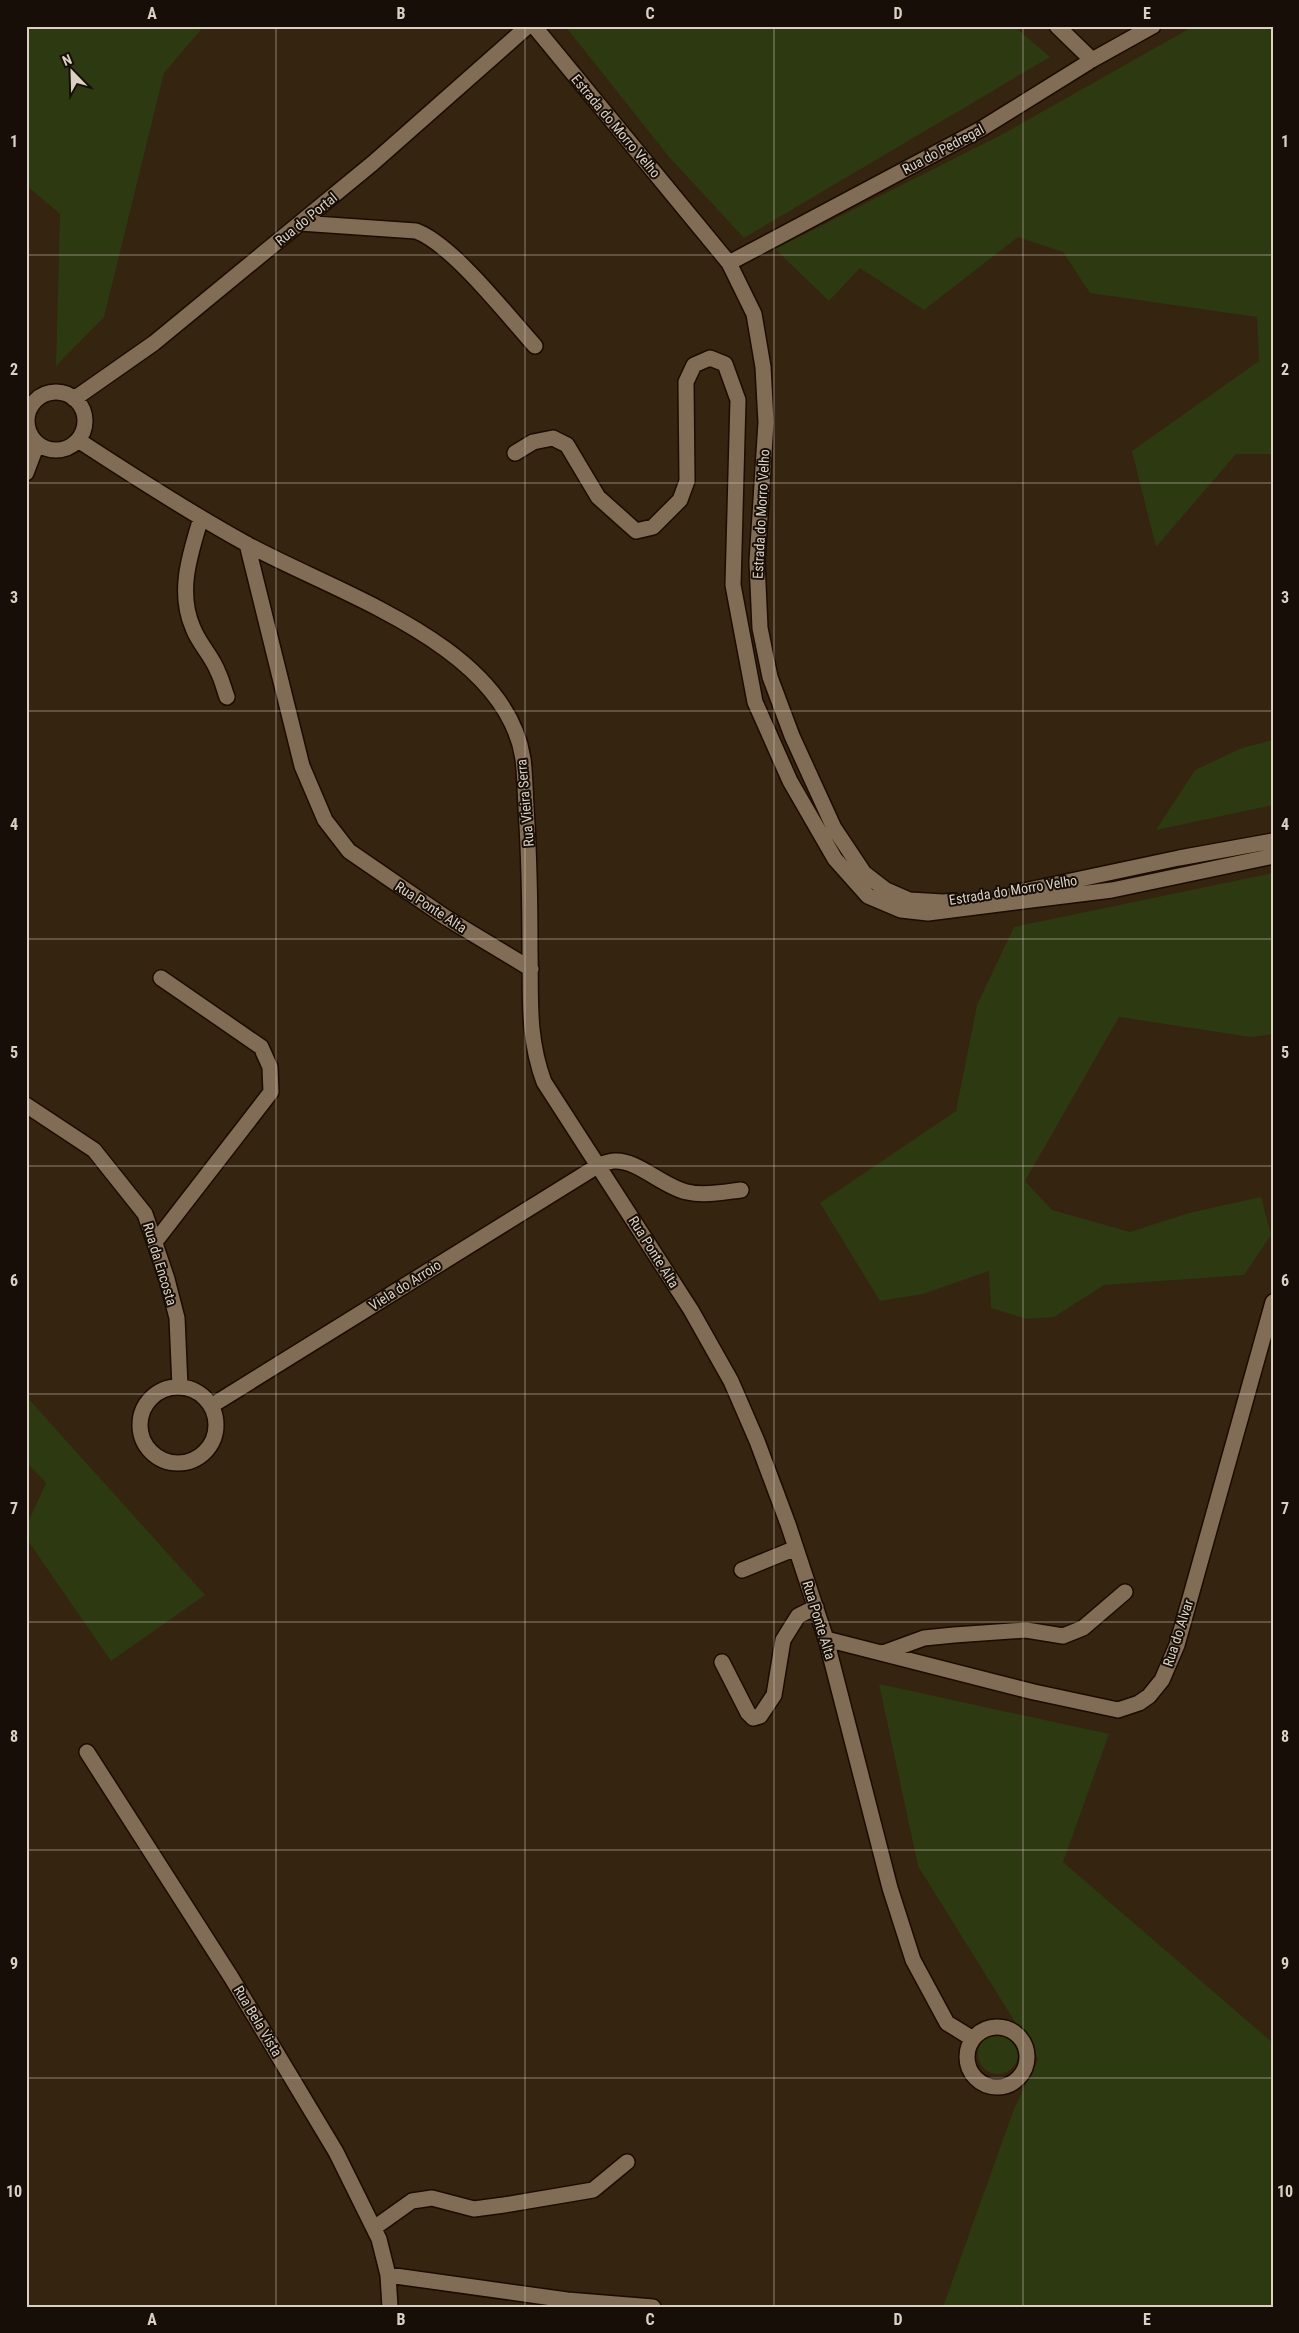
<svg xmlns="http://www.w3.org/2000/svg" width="1299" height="2333" viewBox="0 0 1299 2333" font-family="'Roboto Condensed',sans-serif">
  <rect width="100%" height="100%" fill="#352410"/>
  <path fill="#2d3911" d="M26,26H204L164,73L104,317L56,366L60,214L26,185Z
    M565,26H1014L1050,57L744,238L670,158Z
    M1194,26H1273V454H1236L1156,547L1132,451L1259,361L1257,317L1090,293L1063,252L1018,237L924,310L860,268L829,301L775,249L1001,135Z
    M1273,740V805L1156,830L1195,770L1242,748Z
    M1273,873V1034L1251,1037L1119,1017L1025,1181L1052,1210L1130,1232L1189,1213L1261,1197L1271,1235L1244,1275L1104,1285L1054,1317L1027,1319L991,1308L989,1271L923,1294L880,1301L820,1203L956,1111L977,1005L1014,927Z
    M26,1396L205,1595L111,1661L26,1538V1527L46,1483L26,1462Z
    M879,1684L1109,1734L1063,1862L1273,2043V2307H943L1014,2109L1038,2059L918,1866Z
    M978 2054a20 20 0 1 1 40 0a20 20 0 1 1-40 0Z"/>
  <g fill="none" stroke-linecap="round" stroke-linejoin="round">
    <defs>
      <path id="minor" d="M534,26L729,263L754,314L763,367L766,422L757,562L760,628L770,677L792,736L834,828L864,873L886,890L909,900L943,902L954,901
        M1057,26L1092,60
        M300,223L416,231C452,244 507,315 535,346
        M729,263L981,129L1092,60L1153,26
        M27 421a29 29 0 1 1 58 0a29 29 0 1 1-58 0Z
        M74,399L154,343L373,163L528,26
        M78,440C133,476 187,511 245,543C333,592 506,644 523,759C525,775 525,791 526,807C529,855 530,902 530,950C531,997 527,1036 544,1082L691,1310L731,1381L757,1441L788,1524L826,1639L890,1888L913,1960L947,2023L973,2039
        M515,453L533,442L553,438L567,445L598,497L636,531L653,527L680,500L687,481L686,382L694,365L710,358L725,364L738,400L733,585L755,702L790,781L835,859L868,896L901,910L928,913L1112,890L1273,856
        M26,473L37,444
        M201,518C190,554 177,592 193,628C199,644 212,656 218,672C222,680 224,689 227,697
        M247,544L302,766L325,820L349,851L445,917L531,969
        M1014,893L1179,858L1273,841
        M26,1105L94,1150L145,1214L167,1279L177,1318L180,1387
        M155,1242L271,1092L270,1067L261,1047L161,978
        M140 1425a38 38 0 1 1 76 0a38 38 0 1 1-76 0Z
        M211,1406L599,1165C604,1164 609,1161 614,1161C637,1159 663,1187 687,1192C704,1196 724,1192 741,1190
        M742,1570L796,1548
        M826,1639L1034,1692L1118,1710L1139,1703L1149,1696L1162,1680L1177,1645L1273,1302
        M883,1653L924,1638L954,1635L1026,1630L1063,1636L1083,1628L1125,1592
        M722,1662L748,1713L753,1718L760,1716L774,1695L783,1640L798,1616L816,1607
        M87,1752L231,1977L336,2152L379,2239L388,2275L390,2307
        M967 2057a30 30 0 1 1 60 0a30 30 0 1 1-60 0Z
        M374,2228L412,2201L432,2198L474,2209L504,2205L593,2190L627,2162
        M388,2275L567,2300L653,2307"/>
    </defs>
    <use href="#minor" stroke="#1c0c00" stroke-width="18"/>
    <use href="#minor" stroke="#816c56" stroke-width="15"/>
  </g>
  <path fill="none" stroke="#dbd0c4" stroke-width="1" stroke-opacity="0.55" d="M276,26V2307M525,26V2307M774,26V2307M1023,26V2307M26,255H1273M26,483H1273M26,711H1273M26,939H1273M26,1166H1273M26,1394H1273M26,1622H1273M26,1850H1273M26,2078H1273"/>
  <g text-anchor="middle" stroke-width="4" stroke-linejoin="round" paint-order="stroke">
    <g font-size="14" fill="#dbd0c4" stroke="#170f07">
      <text transform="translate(616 126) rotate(50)" y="5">Estrada do Morro Velho</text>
      <text transform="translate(943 149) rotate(-28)" y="5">Rua do Pedregal</text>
      <text transform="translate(306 219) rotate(-39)" y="5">Rua do Portal</text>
      <text transform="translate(761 514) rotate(-87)" y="5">Estrada do Morro Velho</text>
      <text transform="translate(525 803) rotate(-95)" y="5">Rua Vieira Serra</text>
      <text transform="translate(1013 890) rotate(-9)" y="5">Estrada do Morro Velho</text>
      <text transform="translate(431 907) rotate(33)" y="5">Rua Ponte Alta</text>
      <text transform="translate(654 1252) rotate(58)" y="5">Rua Ponte Alta</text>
      <text transform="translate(160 1264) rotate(73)" y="5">Rua da Encosta</text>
      <text transform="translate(405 1285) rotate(-32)" y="5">Viela do Arroio</text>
      <text transform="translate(819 1620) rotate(73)" y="5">Rua Ponte Alta</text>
      <text transform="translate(1178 1633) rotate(-72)" y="5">Rua do Alvar</text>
      <text transform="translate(258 2021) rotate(59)" y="5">Rua Bela Vista</text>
    </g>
  </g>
  <rect width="1299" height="2333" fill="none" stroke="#170f07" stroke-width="55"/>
  <g transform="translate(72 72) rotate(337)" stroke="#170f07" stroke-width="4" paint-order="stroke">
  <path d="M0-4L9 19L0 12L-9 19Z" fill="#dbd0c4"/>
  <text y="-8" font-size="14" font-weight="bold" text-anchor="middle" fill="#dbd0c4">N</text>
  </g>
  <rect x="28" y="28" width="1244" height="2278" fill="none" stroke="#dbd0c4" stroke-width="2"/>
  <g font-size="16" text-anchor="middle" font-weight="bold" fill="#dbd0c4">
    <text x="152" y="19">A</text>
    <text x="401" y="19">B</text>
    <text x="650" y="19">C</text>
    <text x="898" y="19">D</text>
    <text x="1147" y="19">E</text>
    <text x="14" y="147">1</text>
    <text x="1285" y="147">1</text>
    <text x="14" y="375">2</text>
    <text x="1285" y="375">2</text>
    <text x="14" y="603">3</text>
    <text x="1285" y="603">3</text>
    <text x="14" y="830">4</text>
    <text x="1285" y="830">4</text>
    <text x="14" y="1058">5</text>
    <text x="1285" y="1058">5</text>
    <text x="14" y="1286">6</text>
    <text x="1285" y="1286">6</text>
    <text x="14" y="1514">7</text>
    <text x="1285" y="1514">7</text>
    <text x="14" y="1742">8</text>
    <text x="1285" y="1742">8</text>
    <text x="14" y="1969">9</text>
    <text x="1285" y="1969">9</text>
    <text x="14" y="2197">10</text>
    <text x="1285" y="2197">10</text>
    <text x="152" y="2325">A</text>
    <text x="401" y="2325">B</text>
    <text x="650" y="2325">C</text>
    <text x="898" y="2325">D</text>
    <text x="1147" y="2325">E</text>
  </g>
</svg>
